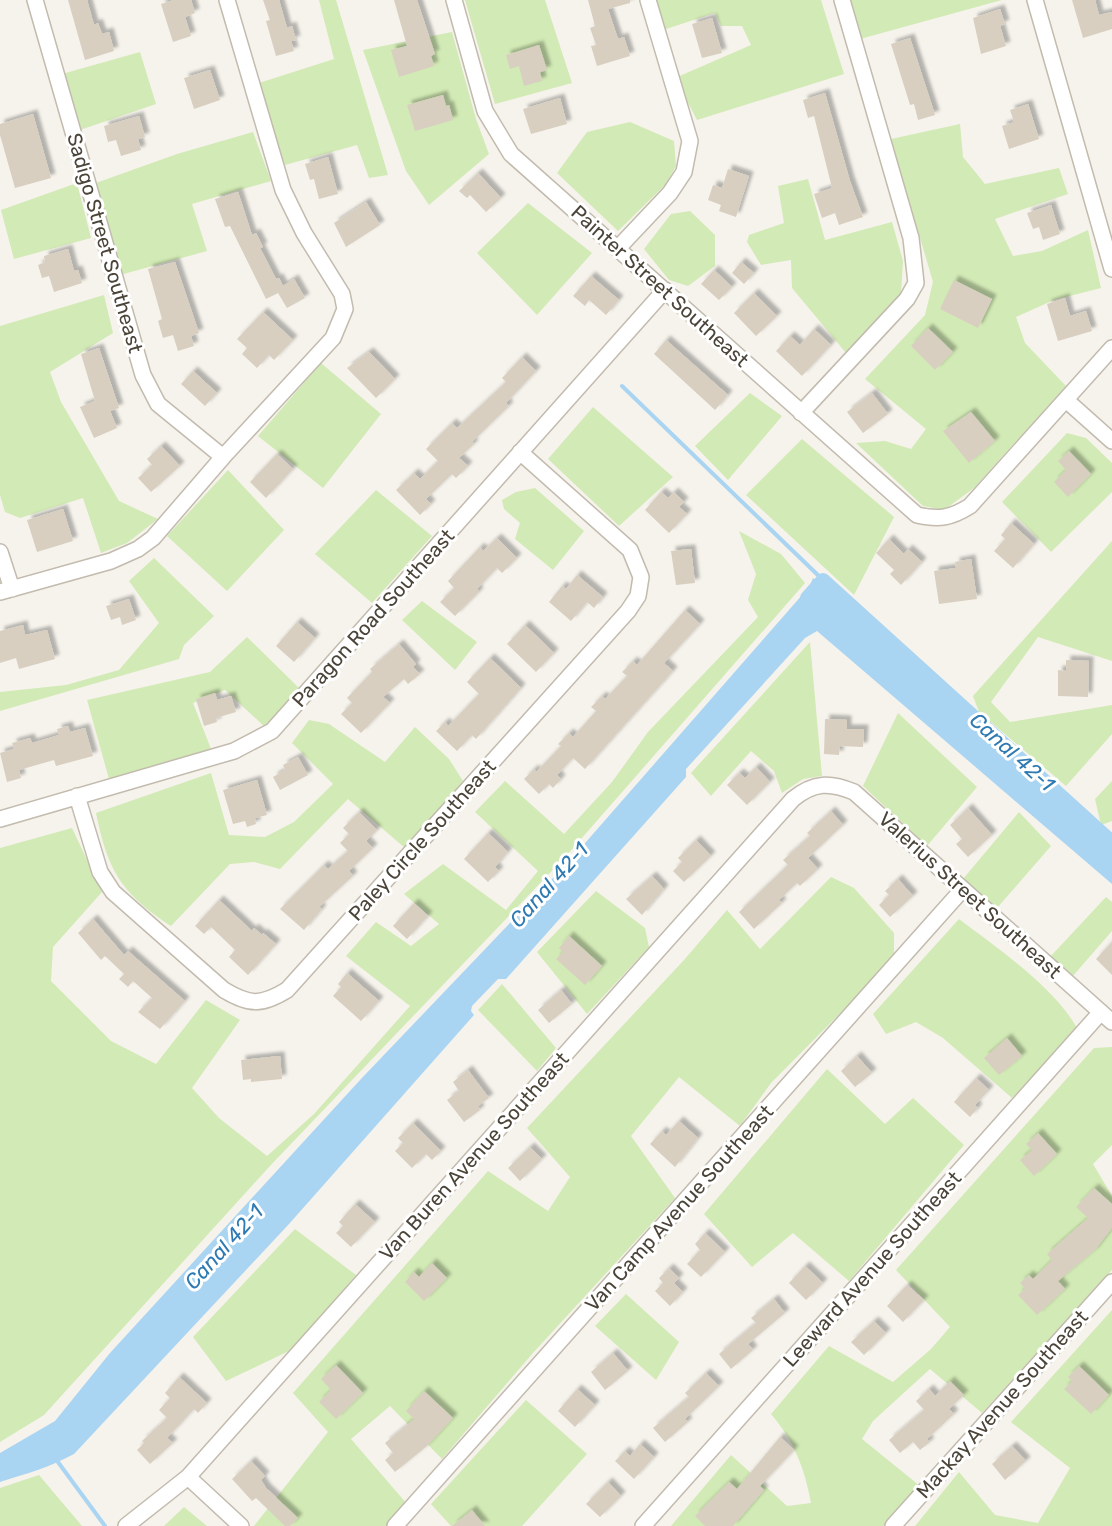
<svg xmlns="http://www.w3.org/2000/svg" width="1112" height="1526" viewBox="0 0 1112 1526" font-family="Rubik,sans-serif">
  <defs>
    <filter id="shadow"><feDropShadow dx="4.5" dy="-4.5" stdDeviation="1.5" flood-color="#0004"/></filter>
  </defs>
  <rect width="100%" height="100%" fill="#f6f3ec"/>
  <path fill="#d2eab5" d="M319,0H336L388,175L369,178L357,145L285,165L259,83L334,59Z
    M465,0H545L572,83L495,104Z
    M654,0H821L844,74L697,120L675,78L751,45L742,26H721L715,13L663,30Z
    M849,0H1002L860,39Z
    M452,32L476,119L489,154L429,205L406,171L363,50Z
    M140,52L156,104L77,131L62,74Z
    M630,122L674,141L676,166L666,184L618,231L557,173L587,132Z
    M960,124L963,157L985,184L1059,168L1068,194L995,219L1013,256L1042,251L1088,230L1101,288L1054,300L1016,317L1025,343L1066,386L974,488L944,510L923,506L856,443L885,441L911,449L926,429L865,379L925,315L933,282L891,139Z
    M253,132L271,181L192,204L207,251L120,275L93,184L177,154Z
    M808,179L825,240L892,222L903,261L901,294L846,353L792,288L791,260L761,265L747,242L749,235L784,223L778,186Z
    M77,183L91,238L14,259L1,210Z
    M528,203L592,253L537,315L477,253Z
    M690,211L715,235V266L688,286L669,280L644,249L671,214Z
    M104,295L113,333L50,372L61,402L119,501L158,519L127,543L101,553L83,498L20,518L5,512L0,495V326Z
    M321,363L381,414L323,488L258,436Z
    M750,393L782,416L728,480L695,446Z
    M593,407L673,477L619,526L548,459Z
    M1067,433L1086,438L1112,463V492L1051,552L1002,502Z
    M802,439L894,517L854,595L746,495Z
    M228,470L284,530L227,591L167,536Z
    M535,488L584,531L553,570L515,539L520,523L504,509L502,500L516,492Z
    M376,490L432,536L372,603L315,554Z
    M739,531L781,554L805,583L567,855L269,1167L44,1415L0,1442V848L72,828L102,892L53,947L51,981L111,1041L156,1064L206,1000L240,1020L192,1088L219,1118L267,1156L314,1114L410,1006L346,956L376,922L411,946L439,924L404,894L443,864L506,910L538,871L475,812L505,781L564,834L612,782L648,732L758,617L748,600L756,574Z
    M1112,541V661L1038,637L991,702L1010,722L1112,705V734L1066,786L979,712L973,696Z
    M154,558L214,616L184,645L179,659L0,711V692L66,685L119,670L159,623L129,581Z
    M422,601L477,642L455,670L402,620Z
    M247,637L300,689L265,727L225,690L193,703L211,749L109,779L87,700L210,672Z
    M810,642L822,776L803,779L782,793L774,771L751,751L711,796L691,773Z
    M898,713L977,787L927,846L863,786Z
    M309,720L329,724L385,762L415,727L449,759L463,781L405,848L348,799L280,869L254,862L230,864L171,926C121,893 108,871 96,813L211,773L229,835L265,837L294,822L333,784L292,743Z
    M1112,781V821L1101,825L1095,799Z
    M1019,812L1051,846L997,908L963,879Z
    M831,877L854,888L894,933V959L771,1083L740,1126L679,1077L631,1136L675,1198L533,1353L442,1459L390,1406L351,1439L407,1504L386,1526H254L328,1432L293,1393L488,1171L548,1211L570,1177L527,1128L684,960L727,910L760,949Z
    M596,891L645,928L649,947L587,1014L537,952Z
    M1106,897L1112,902V931L1072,977L1050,957Z
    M959,919C996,947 1054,987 1077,1028L1012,1098L943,1038L916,1022L886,1034L873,1014Z
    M502,984L556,1048L537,1071L478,1010Z
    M1112,1047V1145L1093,1164L1112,1196V1270L982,1413L930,1369L873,1421L862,1439L920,1486L884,1526H671L731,1455L787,1506L811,1503C805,1469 794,1441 771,1414L829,1346L893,1382L931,1349L950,1327L896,1270L1094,1048Z
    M827,1069L885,1124L913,1098L964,1145L849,1281L793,1233L752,1267L704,1214Z
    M295,1229L356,1275L293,1349L226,1381L193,1337Z
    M626,1294L679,1342L656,1380L595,1326Z
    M1112,1310V1526H915L959,1472L995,1515L1038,1523L1070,1468L1011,1422Z
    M526,1400L587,1454L522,1526H451L431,1504Z
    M39,1475L82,1526H0V1488Z
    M184,1507L207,1526H164Z"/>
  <path fill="#a9d4f2" d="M813,578L1112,841V884L817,631L805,638L686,769V777L506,979H498L472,1006L471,1011L474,1015L289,1224L74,1454C48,1468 28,1473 0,1482V1453L55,1421L110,1353L361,1079L572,858L810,586Z"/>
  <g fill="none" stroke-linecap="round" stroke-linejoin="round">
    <path stroke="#a9d4f2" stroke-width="4" d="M622,386L823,580
      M55,1458L105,1526"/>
    <path stroke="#a9d4f2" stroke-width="14" d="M807,598L823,580L1112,842"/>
  </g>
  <path fill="#d8cfc1" filter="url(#shadow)" d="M68,0H87L94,25L98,23L102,34L109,32L114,51L85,60Z
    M174,0H191L195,13L185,17L191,36L173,42L161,4Z
    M263,0H279L287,28L292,26L296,40L291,41L294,51L276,56L266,21L270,20Z
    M394,0H417L435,54L431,56L434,66L399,77L391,50L407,46Z
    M588,0H630V3L608,9L618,39L624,37L630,56L597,66L591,46L596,45L590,28L595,26Z
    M1072,0H1095L1099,15L1112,12V29L1083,38Z
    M1000,9L1005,24L1000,26L1006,46L981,54L973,18Z
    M712,18L722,53L702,58L692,24Z
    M910,38L935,115L918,120L914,104L910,105L891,44Z
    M539,45L547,70L540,72L542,81L524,86L519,66L510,69L506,55Z
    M210,70L220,100L194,109L184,78Z
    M825,93L850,181L863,217L839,225L835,213L822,218L814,194L832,188L814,116L808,118L803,100Z
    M443,95L446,106L449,105L453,120L415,131L407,105Z
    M560,98L567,124L531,134L523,109Z
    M1028,104L1039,139L1009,149L1002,126L1014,122L1010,110Z
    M33,114L51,178L15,188L0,135V124Z
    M139,116L145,137L138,139L141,150L121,156L116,140L108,142L104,126Z
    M328,157L338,194L319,199L314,179L310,180L305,164Z
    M728,169L749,176L736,217L719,211L721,205L708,200L713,185L722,188Z
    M478,173L501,198L486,212L470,195L467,198L459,191Z
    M238,192L252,235L256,233L263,247L260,248L276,279L279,278L283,286L294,279L305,298L287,308L278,293L266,299L230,226L225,227L215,199Z
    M366,202L380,225L346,247L334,223Z
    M1051,205L1060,234L1043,240L1039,227L1033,229L1027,213Z
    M68,249L74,271L78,270L82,283L54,292L49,276L42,278L38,265L45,262L44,256Z
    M175,262L199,333L191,336L194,346L178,351L173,335L163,338L158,321L162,319L148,269Z
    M741,262L754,273L744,284L732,273Z
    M714,270L732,287L719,300L701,284Z
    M591,276L619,300L606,315L589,300L585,306L573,296Z
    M954,280L992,299L978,328L940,309Z
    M754,293L777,316L756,336L734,313Z
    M1065,298L1070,316L1086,311L1092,331L1058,341L1047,304Z
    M263,312L293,340L274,360L269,355L257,368L242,354L247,348L237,339Z
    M928,328L953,352L935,370L911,346Z
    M814,329L831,345L802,376L776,351L790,336L800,345Z
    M666,340L728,395L715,410L654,354Z
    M99,348L119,408L110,411L117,428L94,438L80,407L95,401L81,354Z
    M369,352L395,379L376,398L347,368Z
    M522,357L536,371L506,403L509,406L472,442L474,444L459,458L468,466L456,478L452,474L426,499L431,504L420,515L396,490L414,473L420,479L438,461L426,449L452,423L457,428L506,382L502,378Z
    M193,371L217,393L205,406L181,384Z
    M872,393L888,414L863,433L847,412Z
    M971,412L995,441L969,463L943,431Z
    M161,446L180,466L151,492L138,478L152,465L147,459Z
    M1069,451L1091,474L1068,497L1054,482L1066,470L1058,461Z
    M277,454L293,469L266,498L250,482Z
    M661,492L668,498L674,492L684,502L679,507L687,514L669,533L645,510Z
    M63,509L73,541L37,552L27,520Z
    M1011,523L1034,544L1013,568L994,551L1005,539L1001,535Z
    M497,538L517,558L502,573L497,568L477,589L479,592L455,616L440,602L454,588L448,581L480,547L483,551Z
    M889,539L904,554L908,549L922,562L901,585L890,574L894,570L876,553Z
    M691,549L695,583L676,585L671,551Z
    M971,559L977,599L939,604L934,571L956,568L955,562Z
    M577,575L603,597L594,608L587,602L571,621L549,602L562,586L566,589Z
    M129,599L136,620L122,625L120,617L111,620L106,606Z
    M685,610L700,624L664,663L673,671L585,769L573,758L557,775L561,779L553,788L549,784L539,794L524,779L534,769L536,772L561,746L558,744L569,733L573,737L596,711L591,707L602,696L605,699L627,676L622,672L633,661L637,665Z
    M297,622L315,638L294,662L276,646Z
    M23,625L25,635L47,630L55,659L19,669L16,658L0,663V631Z
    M525,625L554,653L536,672L507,644Z
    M399,644L416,664L413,667L420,674L408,684L404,679L383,697L390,703L361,733L341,714L352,703L347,698L372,672L370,669Z
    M490,658L521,688L476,739L472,735L457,751L436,731L445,722L448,726L479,694L467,682Z
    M1066,660L1089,661L1088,697L1058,696V670L1066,671Z
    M215,693L217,700L231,696L236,712L216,718L217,722L204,726L196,699Z
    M825,719L847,720V729H864L863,747L840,746L839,755L824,754Z
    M68,726L70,732L85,728L93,756L56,766L54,760L19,770L21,778L7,782L0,753L14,749L12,743L30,738L32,743L59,735L57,729Z
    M298,757L308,775L280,790L273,777L285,770L283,765Z
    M756,767L770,782L747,805L727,785L739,773L745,778Z
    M257,780L267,815L255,818L256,824L247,827L245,821L233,824L223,790Z
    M968,808L992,835L968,857L956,844L962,839L950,825Z
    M831,811L843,825L808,858L818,869L800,886L797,883L779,900L782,903L754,929L739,912L788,865L783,860L810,836L807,833Z
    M359,812L377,830L366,841L373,848L349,871L353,876L319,907L322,909L304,930L280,909L324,865L328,869L348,851L340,843L349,834L343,828Z
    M488,833L508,852L495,867L499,871L488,882L464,859Z
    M696,840L711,856L684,882L673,871L682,862L678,858Z
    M652,876L664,889L642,915L626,899Z
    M898,879L913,896L890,917L879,905L889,895L885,891Z
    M219,900L252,931L254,928L262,935L263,933L276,944L248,975L229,957L235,950L211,927L204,934L195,926Z
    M414,903L428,916L407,939L393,926Z
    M93,919L124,955L128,951L185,1001L160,1029L138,1012L152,998L133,981L128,987L119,979L124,974L105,956L101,960L78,933Z
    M569,936L602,966L585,985L556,959L563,952L559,948Z
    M1112,942V975L1096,959Z
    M347,973L379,1001L361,1021L333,996L341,987L338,984Z
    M561,990L572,1004L549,1023L538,1010Z
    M1007,1038L1022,1056L999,1075L984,1058Z
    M280,1056L282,1079L251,1082V1079L243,1080L241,1060Z
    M857,1056L872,1073L855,1087L841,1071Z
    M468,1070L489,1098L478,1106L480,1110L464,1122L447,1100L459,1091L453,1082Z
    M976,1078L989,1090L975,1105L978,1108L970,1117L954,1102Z
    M679,1121L698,1138L675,1167L650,1144L662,1131L666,1135Z
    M413,1123L441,1151L432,1160L426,1154L412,1168L395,1151L403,1143L398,1138Z
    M1038,1133L1057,1154L1034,1176L1020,1160L1032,1150L1026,1144Z
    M530,1147L542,1159L520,1181L508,1168Z
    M1094,1188L1112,1204V1228L1095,1250L1058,1281L1065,1289L1037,1315L1018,1295L1025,1289L1020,1283L1029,1275L1033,1279L1052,1260L1047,1254L1088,1218L1076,1207Z
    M355,1204L375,1222L351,1247L336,1233L343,1226L339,1222Z
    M705,1233L725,1252L701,1277L687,1264L700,1250L695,1244Z
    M432,1263L447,1278L424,1301L405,1282L414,1272L419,1277Z
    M805,1266L823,1283L806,1300L789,1283Z
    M669,1268L679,1278L674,1283L683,1292L670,1306L655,1291L663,1283L659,1278Z
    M907,1285L924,1300L903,1322L887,1306Z
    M774,1299L785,1313L748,1344L753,1350L731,1369L719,1354L756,1323L751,1318Z
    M874,1321L886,1333L864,1355L851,1342Z
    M613,1353L628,1371L605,1390L591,1372Z
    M336,1365L363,1393L336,1419L319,1402L331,1390L321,1379Z
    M1079,1366L1109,1395L1091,1414L1064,1389L1072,1381L1068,1377Z
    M706,1373L719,1386L685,1419L688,1422L665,1442L653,1428L689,1397L685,1393Z
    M179,1377L207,1403L198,1413L194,1409L167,1438L173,1443L150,1464L137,1450L144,1443L142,1441L167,1418L159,1410L170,1398L165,1393Z
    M950,1381L964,1395L949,1409L954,1414L927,1439L930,1442L920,1450L913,1442L900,1453L889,1440L924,1410L916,1401L929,1389L935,1396Z
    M577,1389L595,1405L575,1427L558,1411Z
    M424,1391L453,1418L427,1446L395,1472L385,1460L393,1453L385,1443L414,1419L406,1411Z
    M780,1437L794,1450L760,1486L764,1490L733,1526H705L695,1516L729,1482L737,1489Z
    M640,1444L654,1457L634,1479L615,1461L625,1451L630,1456Z
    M1012,1446L1026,1461L1005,1480L992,1464Z
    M251,1461L265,1476L261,1480L266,1488L298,1518L290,1526H285L256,1498L252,1501L232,1479Z
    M608,1482L621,1496L600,1517L586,1504Z
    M472,1510L485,1526H452Z"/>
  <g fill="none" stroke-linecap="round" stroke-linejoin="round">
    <defs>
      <path id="minor" d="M35,0L143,375L158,404L223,457
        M454,0L485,111L511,154L917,515C939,520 951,518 970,506L1112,348
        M1035,0L1112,269
        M619,247L670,193L684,172L690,141L648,0
        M1066,400L1112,441
        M801,413L907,299L916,283L911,238L842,0
        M0,552L12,589
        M0,592L111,561L138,549L153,538L223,457L333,338L345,309L342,294L304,233L283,190L227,0
        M77,796L100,872L113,892L224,990C249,1005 261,1006 287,990L628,611L638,596L641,577L630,550L520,452
        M0,819L234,751L272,731L665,290
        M188,1477L241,1526
        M126,1526L188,1477L793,799C814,782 830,782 854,792L1112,1022
        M395,1526L962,890
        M643,1526L1101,1012
        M893,1526L1112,1282"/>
    </defs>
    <use href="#minor" stroke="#c2bbae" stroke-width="18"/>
    <use href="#minor" stroke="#fff" stroke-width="15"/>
  </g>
  <g text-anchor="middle" stroke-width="6" stroke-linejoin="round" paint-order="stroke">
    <g font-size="20" fill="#4b4439" stroke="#fff">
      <text transform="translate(105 243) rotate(74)" y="7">Sadigo Street Southeast</text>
      <text transform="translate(660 286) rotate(42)" y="7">Painter Street Southeast</text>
      <text transform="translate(373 618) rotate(-48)" y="7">Paragon Road Southeast</text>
      <text transform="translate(422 840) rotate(-48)" y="7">Paley Circle Southeast</text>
      <text transform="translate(970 895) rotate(42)" y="7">Valerius Street Southeast</text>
      <text transform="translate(474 1156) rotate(-48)" y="7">Van Buren Avenue Southeast</text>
      <text transform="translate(679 1208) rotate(-48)" y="7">Van Camp Avenue Southeast</text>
      <text transform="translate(872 1269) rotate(-48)" y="7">Leeward Avenue Southeast</text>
      <text transform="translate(1002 1404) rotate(-48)" y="7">Mackay Avenue Southeast</text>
    </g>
    <g font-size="21" font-style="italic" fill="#2e7ab2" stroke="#fff">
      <text transform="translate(1012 752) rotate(42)" y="7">Canal 42-1</text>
      <text transform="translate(549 885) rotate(-48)" y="7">Canal 42-1</text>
      <text transform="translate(224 1247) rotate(-48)" y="7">Canal 42-1</text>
    </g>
  </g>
</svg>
